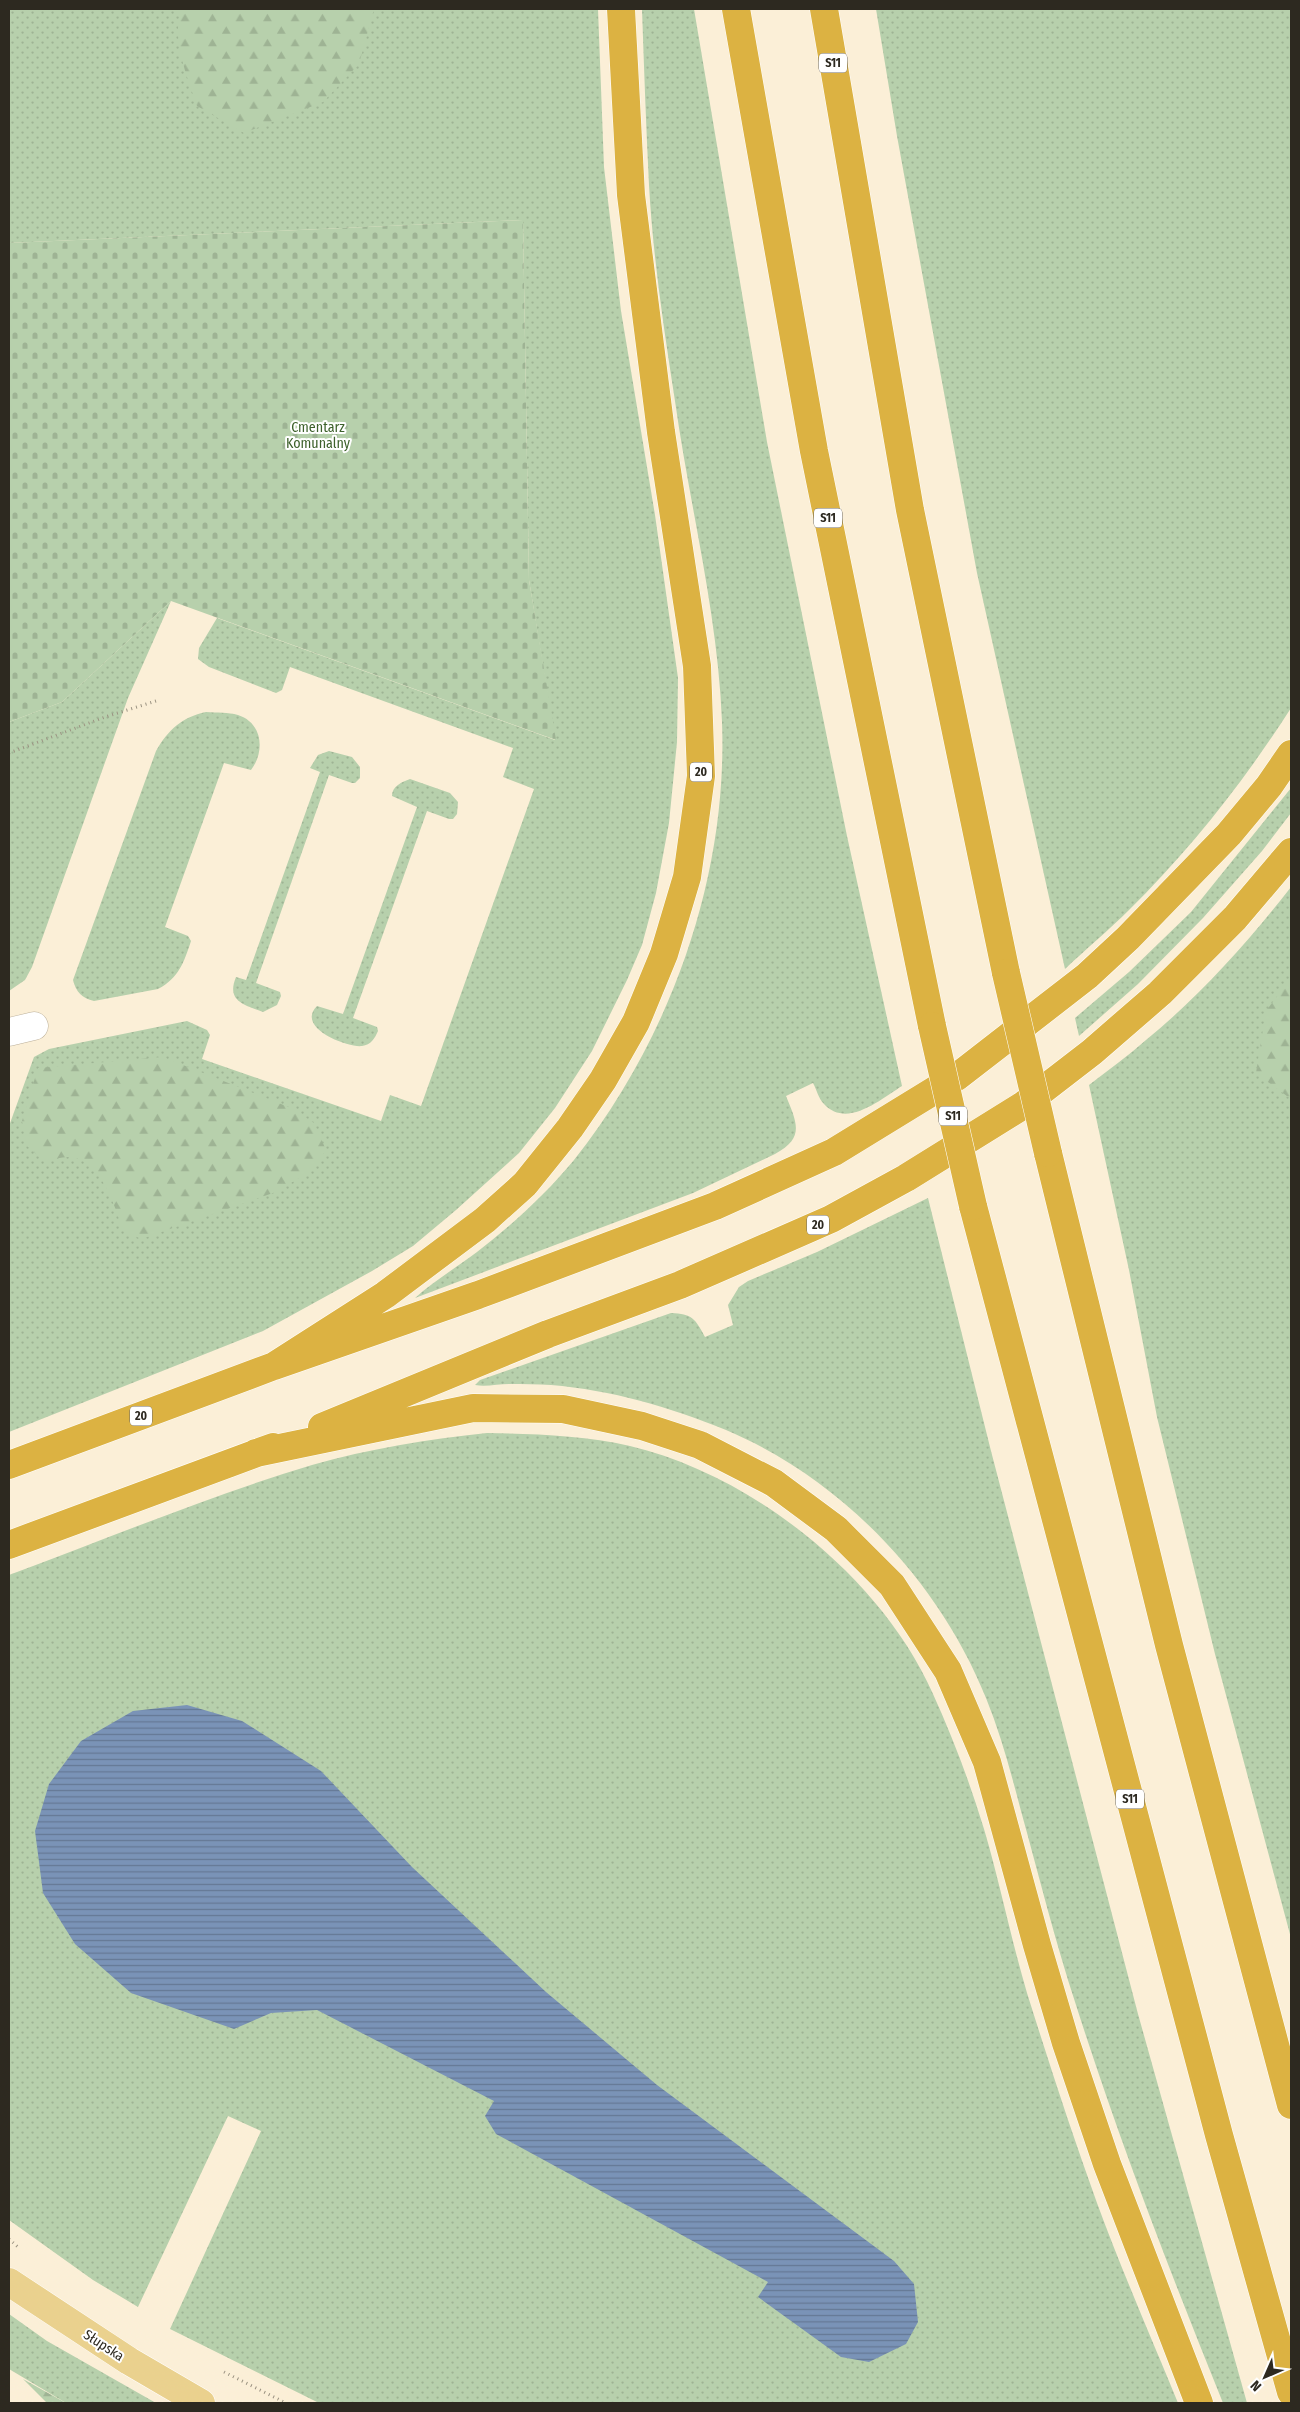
<svg xmlns="http://www.w3.org/2000/svg" width="1300" height="2412" viewBox="0 0 1300 2412" font-family="'Fira Sans Condensed',sans-serif">
  <defs>
    <pattern id="grass-dots" width="8" height="8" patternUnits="userSpaceOnUse" patternTransform="scale(1.25)"><rect width="8" height="8" fill="#b7d0ac"/><path d="M2 2h.1M6 6h.1" fill="none" stroke="#9eb394" stroke-width="1.8" stroke-linecap="round"/></pattern>
    <pattern id="forest-firs" width="22" height="20" patternUnits="userSpaceOnUse" patternTransform="scale(1.25)"><rect width="22" height="20" fill="#b7d0ac"/><path d="M5 1l3.5 6h-7zM16 11l3.5 6h-7z" fill="#9eb394"/></pattern>
    <pattern id="cemetery-stones" width="16" height="16" patternUnits="userSpaceOnUse" patternTransform="scale(1.25)"><rect width="16" height="16" fill="#b7d0ac"/><path d="M2 7V4a2 2 0 0 1 4 0v3zM10 15v-3a2 2 0 0 1 4 0v3z" fill="#9eb394"/></pattern>
    <pattern id="water-rules" width="6" height="5" patternUnits="userSpaceOnUse" patternTransform="scale(1.25)"><rect width="6" height="5" fill="#7a93b7"/><path d="M0 2.5h6" fill="none" stroke="#647894"/></pattern>
  </defs>
  <rect width="100%" height="100%" fill="#fbefd7"/>
  <path fill="url(#grass-dots)" d="M9,9H598L604,167L621,311L655,515L678,678L677,742L669,823L656,893L642,945L627,980L592,1051L555,1108L519,1153L456,1210L413,1246L372,1271L263,1331L9,1432V1126L34,1057L49,1049L187,1021L207,1030L210,1035L202,1059L381,1121L390,1095L421,1106L534,789L503,777L513,748L290,667L282,690L276,693L209,667L198,659L199,648L217,618L555,740L529,580L523,220L9,243Z
    M642,9H694L767,442L847,836L902,1086C881,1099 847,1129 824,1104C818,1098 817,1090 813,1083L786,1096C797,1123 805,1138 775,1154L693,1193L415,1298C434,1281 457,1267 477,1252C512,1225 546,1194 574,1160C670,1039 728,878 722,722C718,614 690,508 675,401C664,330 653,257 649,185C646,126 644,67 642,9Z
    M876,9H1291V708C1245,780 1190,850 1129,910C1109,930 1086,949 1065,969L977,573L897,136Z
    M171,601L128,698L32,967L25,980L9,991V722L62,702Z
    M206,712C217,713 228,712 238,715C263,723 265,752 251,770L224,763L165,927L188,936L191,941C184,962 179,978 158,989L94,1001C82,998 76,992 73,980L156,751C168,730 182,717 206,712Z
    M329,751L352,757L360,767V778L355,783H352L329,775L256,983L280,992L281,996L277,1005L263,1012C244,1005 226,1001 236,977L246,980L320,772L310,768L318,755Z
    M410,779L450,793L458,802L457,814L453,819H449L427,811L353,1018L377,1027L378,1031C375,1038 371,1045 362,1046C348,1048 295,1028 317,1006L343,1014L417,807L392,796C392,786 402,782 410,779Z
    M1291,788V813L1262,851L1203,918L1138,984L1079,1036L1075,1018L1129,972L1191,912Z
    M1291,887V1938L1215,1654L1157,1417L1129,1270L1089,1085C1108,1070 1128,1056 1146,1040C1200,996 1248,942 1291,887Z
    M928,1198L991,1451L1138,2014L1247,2403H1223C1170,2272 1119,2140 1076,2005C1055,1941 1039,1876 1021,1811C1011,1773 1001,1735 986,1698C939,1581 842,1479 726,1430C670,1407 611,1390 551,1385C537,1384 523,1384 509,1384C498,1384 486,1387 475,1385L480,1380L671,1313C692,1314 695,1318 705,1337L733,1325L728,1305L739,1287L748,1281L817,1252Z
    M487,1433C534,1434 583,1435 630,1446C753,1475 882,1578 933,1694C953,1738 970,1783 984,1829C1000,1883 1011,1939 1027,1993C1049,2063 1072,2134 1097,2203C1122,2271 1151,2337 1178,2403H319L170,2329L261,2131L228,2116L138,2307L93,2280L9,2220V1575C109,1538 209,1496 312,1465C368,1449 429,1439 487,1433Z
    M9,2314L47,2341L156,2403H66L9,2369Z"/>
  <path fill="url(#forest-firs)" d="M182,9H374L359,64L323,102L244,133L197,106C188,79 170,36 182,9Z
    M1291,978V1099L1256,1073L1266,1011Z
    M163,1057L291,1108L314,1123L326,1150L310,1172L273,1193L141,1239L123,1230C115,1206 100,1157 68,1157C61,1157 52,1160 45,1162L26,1145L22,1121L38,1068Z
    M23,2379L66,2403H47Z"/>
  <path fill="url(#cemetery-stones)" d="M523,220L529,580L556,740L171,601L62,702L9,722V243Z"/>
  <path fill="url(#water-rules)" d="M187,1705L242,1721L321,1771L412,1867L546,1992L657,2085L894,2261L914,2284L918,2322L906,2344L869,2362L841,2357L758,2297L768,2282L496,2134L485,2116L494,2101L317,2010L271,2013L234,2029L131,1993L75,1944L43,1893L35,1831L49,1784L81,1741L133,1711Z"/>
  <g fill="none" stroke-linecap="round" stroke-linejoin="round">
    <defs>
      <path id="minor" d="M9,1032L34,1026"/>
      <path id="major" d="M9,2282L129,2361L201,2403"/>
      <path id="highway" d="M736,9L814,451L932,1026
        M824,9L910,510L1006,973
        M1048,1153L1169,1645L1291,2105
        M973,1206L1219,2135L1291,2392
        M274,1366L385,1295L485,1220L525,1184L570,1128L603,1080L636,1022L664,954L687,877L701,776L697,666L661,432L631,195L621,9
        M322,1427L548,1334L680,1285L831,1219L906,1178L1022,1106L1092,1052L1160,993L1235,918L1291,852
        M256,1453L473,1408L563,1409L642,1426L700,1445L774,1483L836,1529L892,1585L948,1671L987,1762L1037,1945L1066,2043L1107,2164L1199,2403
        M9,1465L274,1366L478,1295L715,1206L834,1152L958,1076L1087,976L1128,938L1229,834L1269,786L1291,754
        M9,1545L273,1447"/>
    </defs>
    <use href="#minor" stroke="#bbaf99" stroke-width="29"/>
    <use href="#major" stroke="#fff" stroke-width="29"/>
    <use href="#highway" stroke="#fff" stroke-width="29"/>
    <path stroke="#9a9281" stroke-width="3" stroke-dasharray="1 4" stroke-linecap="butt" d="M9,753L105,717L156,701
      M9,2239L18,2247
      M224,2372L286,2403"/>
    <use href="#minor" stroke="#fff" stroke-width="28"/>
    <use href="#major" stroke="#ead18e" stroke-width="28"/>
    <use href="#highway" stroke="#dcb242" stroke-width="28"/>
    <defs>
      <path id="highway-bridge" d="M1006,973L1048,1153
        M932,1026L973,1206"/>
    </defs>
    <use href="#highway-bridge" stroke="#fff" stroke-width="29" stroke-linecap="butt"/>
    <use href="#highway-bridge" stroke="#dcb242" stroke-width="28"/>
  </g>
  <g text-anchor="middle" stroke-width="4" stroke-linejoin="round" paint-order="stroke">
    <g fill="#fff" stroke="#6c6963" stroke-width="1">
      <rect x="819" y="53.5" width="28" height="19" rx="4"/>
      <rect x="814" y="508.5" width="28" height="19" rx="4"/>
      <rect x="690" y="762.5" width="22" height="19" rx="4"/>
      <rect x="939" y="1106.5" width="28" height="19" rx="4"/>
      <rect x="807" y="1215.5" width="22" height="19" rx="4"/>
      <rect x="130" y="1406.5" width="22" height="19" rx="4"/>
      <rect x="1116" y="1789.5" width="28" height="19" rx="4"/>
    </g>
    <g font-size="12" font-weight="bold" fill="#2d2920">
      <text x="833" y="67">S11</text>
      <text x="828" y="522">S11</text>
      <text x="701" y="776">20</text>
      <text x="953" y="1120">S11</text>
      <text x="818" y="1229">20</text>
      <text x="141" y="1420">20</text>
      <text x="1130" y="1803">S11</text>
    </g>
    <g font-size="14" fill="#3d612b" stroke="#fff">
      <text x="318" y="432">Cmentarz<tspan x="318" dy="16">Komunalny</tspan></text>
    </g>
    <g font-size="14" fill="#2d2920" stroke="#fff">
      <text transform="translate(104 2345) rotate(33)" y="5">Słupska</text>
    </g>
  </g>
  <rect width="1300" height="2412" fill="none" stroke="#2d2920" stroke-width="20"/>
  <g transform="translate(1265 2377) rotate(225)" stroke="#ffffff" stroke-width="4" paint-order="stroke">
  <path d="M0-4L9 19L0 12L-9 19Z" fill="#2d2920"/>
  <text y="-8" font-size="14" font-weight="bold" text-anchor="middle" fill="#2d2920">N</text>
  </g>
</svg>
